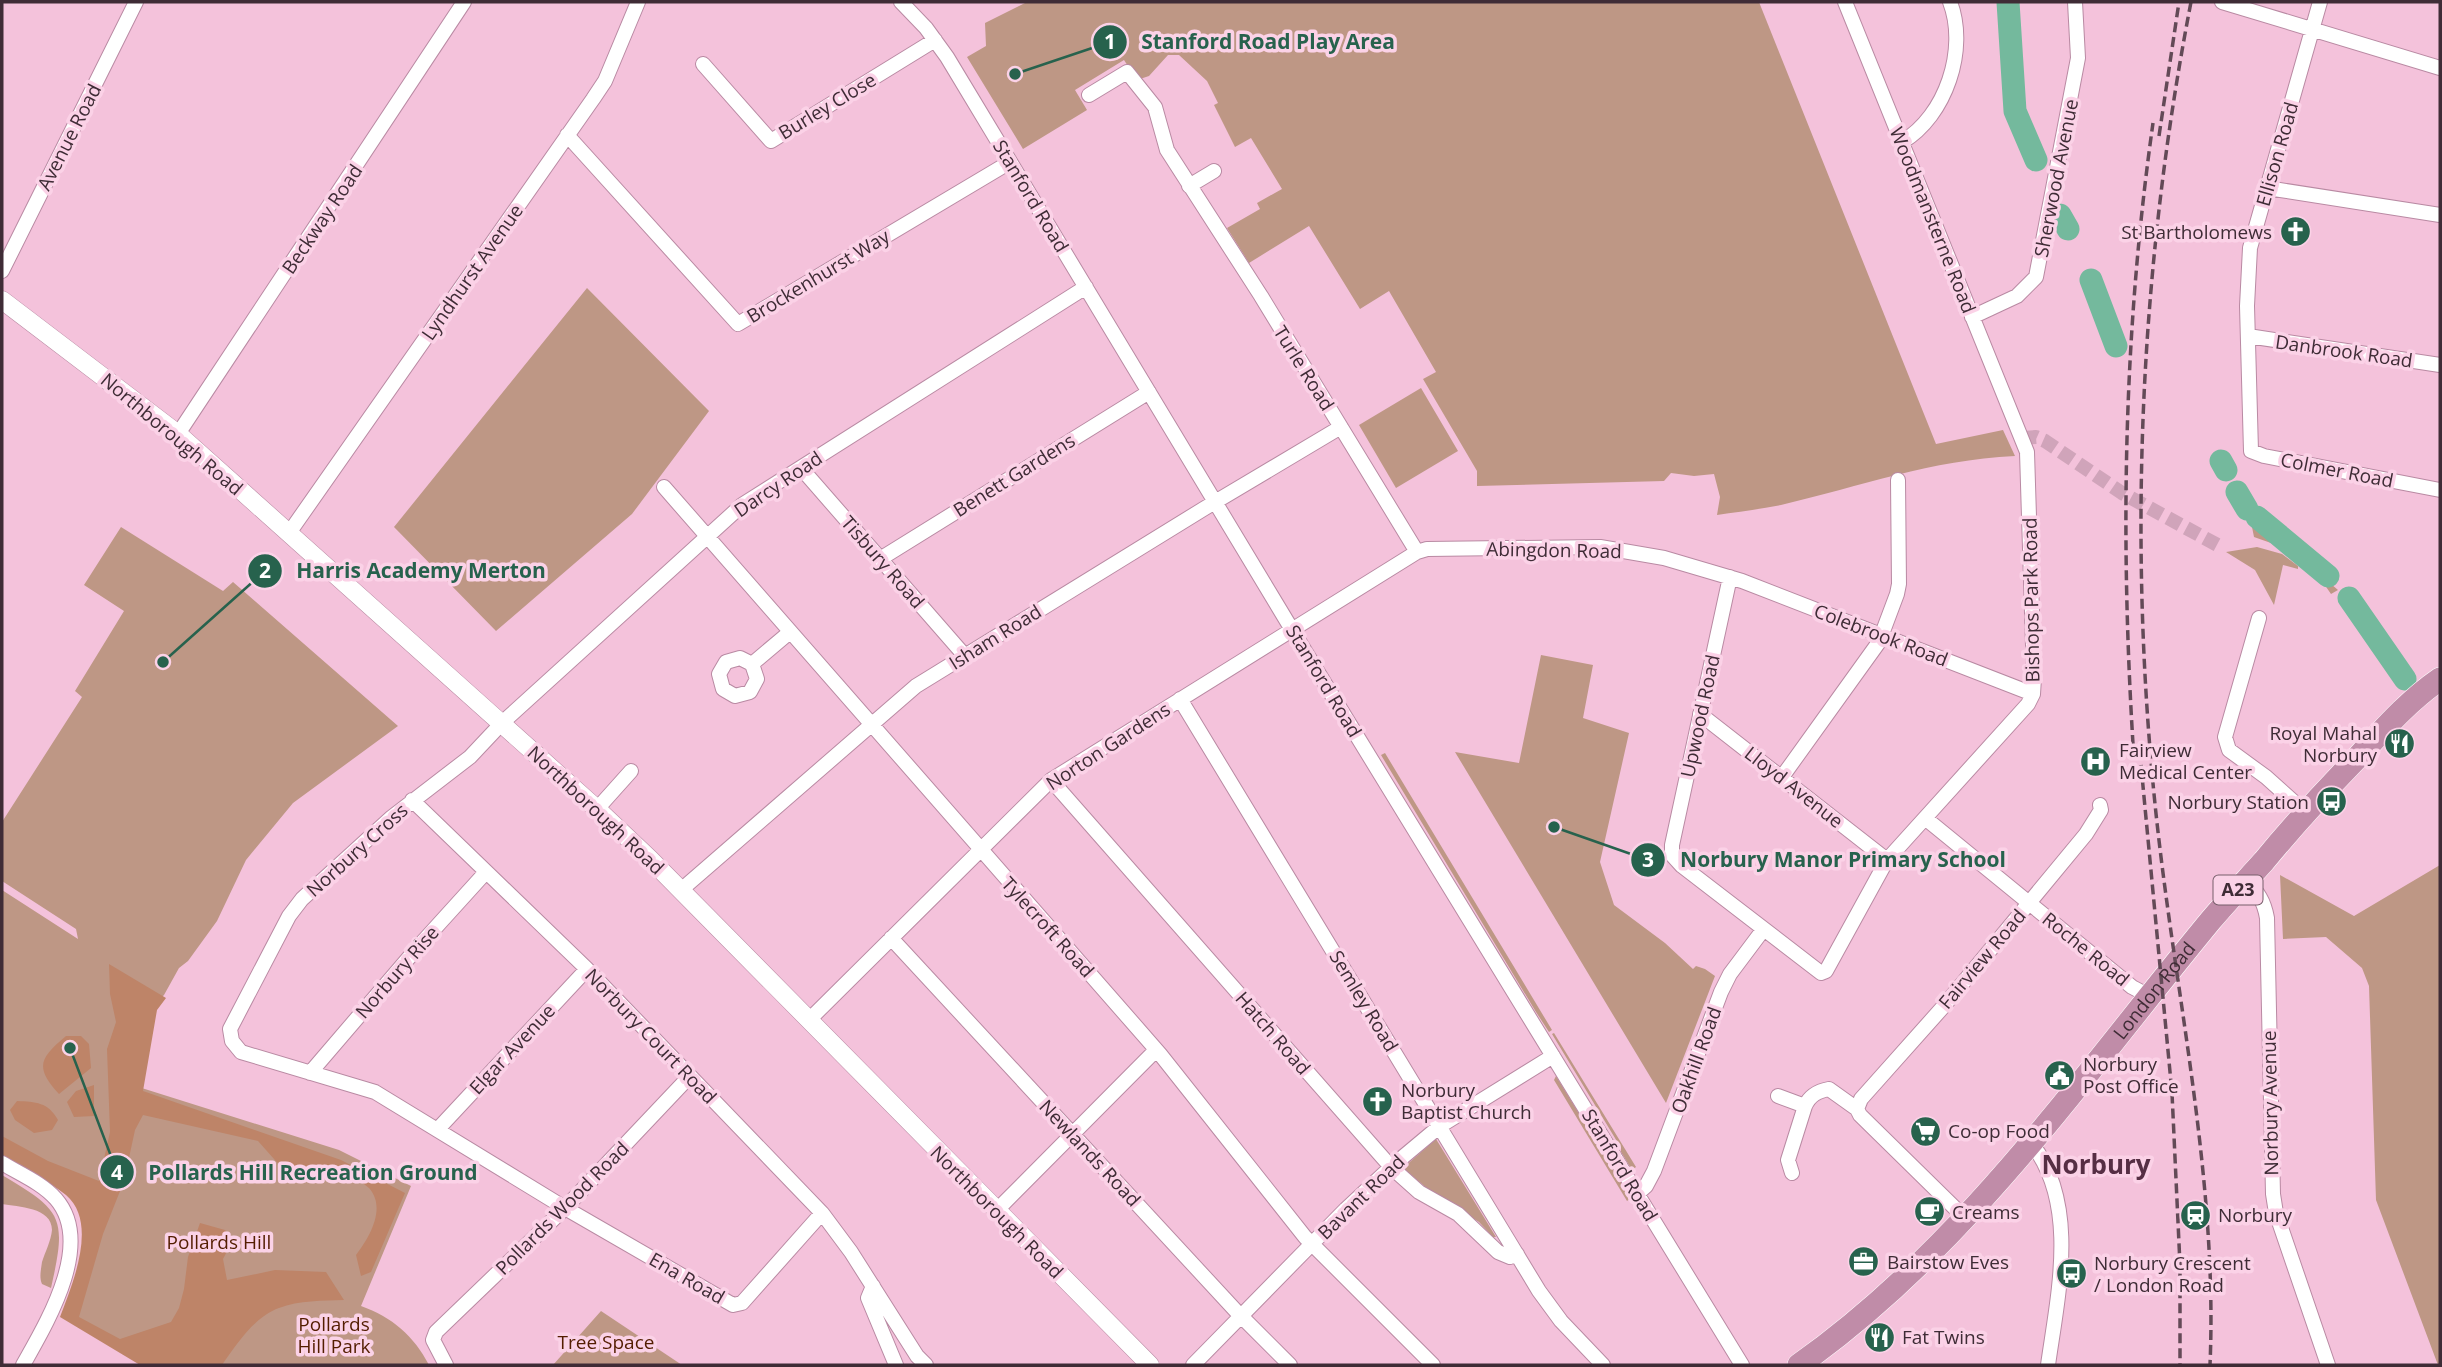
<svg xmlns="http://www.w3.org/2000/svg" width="2442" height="1367" viewBox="0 0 2442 1367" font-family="'Open Sans',sans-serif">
  <rect width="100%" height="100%" fill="#f4c2db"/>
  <path fill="#be9785" d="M1027,2H1759L1936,444L2003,430L2015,456C1930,460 1862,486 1781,505C1760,509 1738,512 1717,515L1720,497L1714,474L1694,476L1671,473L1664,481L1477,486V471L1423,379L1436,372L1389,291L1360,309L1309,226L1249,263L1227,228L1260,209L1257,203L1282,189L1251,138L1235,147L1214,105L1218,103L1207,81L1179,55H1168L1149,76L1137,80L1124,60L1075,90L1087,110L1023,149L967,57L986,46L985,23Z
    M587,288L709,411L632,514L496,631L394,527Z
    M1421,388L1458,451L1396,488L1359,425Z
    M2254,518L2338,590L2331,594L2322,581L2285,548L2254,537L2252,527Z
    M121,527L223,591L233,582L398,726L293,803L246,860L217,921L188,961L179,968L164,995L146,1013L129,1084L339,1150L411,1186L361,1306C392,1317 414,1336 429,1365H154L66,1317L96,1219L2,1141V890L78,939L76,929L2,881V822L82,697L75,691L124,611L84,585Z
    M2257,547L2282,554L2298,566V569L2283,565L2274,605L2255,570L2226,552Z
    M1541,655L1593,665L1583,718L1629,733L1600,862L1614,905L1665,943L1693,969L1696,966L1705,969L1715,976L1666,1103L1455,752L1519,763Z
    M1385,753L1552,1030L1549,1032L1536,1012L1381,755Z
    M2440,865V1365H2438L2376,1200L2369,986L2362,968L2326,937L2283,939L2280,875L2354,916Z
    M1554,1033L1636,1167L1632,1170L1621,1152V1148L1552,1034Z
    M1556,1076L1631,1198L1627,1201L1554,1080Z
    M1436,1139L1496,1237H1493L1479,1222L1436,1196L1403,1168Z
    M2,1175C63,1211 67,1217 51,1288L42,1284C39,1277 41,1270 42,1262C45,1252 51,1241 52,1230C52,1207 18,1207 2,1204Z
    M601,1311L682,1365H553Z"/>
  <path fill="#be8468" d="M109,964L166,998L157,1010L143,1091L341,1160L405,1193L371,1272L361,1276L356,1255C369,1238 387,1208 369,1188C361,1181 350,1174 341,1168L320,1175L282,1168L258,1141L143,1115L135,1130L124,1181L103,1234L79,1317L120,1339L171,1322L179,1308L184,1289L188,1257L200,1223L225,1230L233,1240L223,1259L227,1280L275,1270L326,1272L344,1300C323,1301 299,1300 279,1308C254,1317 236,1345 222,1365H140L60,1317C72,1285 99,1223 66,1195C47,1180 22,1168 2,1155V1136L48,1161L99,1181L110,1132L107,1049L116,1022L110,994Z
    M66,1036H81L89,1044L91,1068L59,1094C34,1067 40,1058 66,1036Z
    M94,1085V1116L74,1117L67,1102L76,1091Z
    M17,1101C36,1102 48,1102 58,1120L52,1130L34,1133L15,1120L10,1110Z"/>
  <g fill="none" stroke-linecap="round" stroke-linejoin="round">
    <path stroke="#74b99d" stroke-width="23" d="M2008,2L2015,111L2036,160
      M2060,215L2068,229
      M2091,280L2116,346
      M2221,461L2226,470
      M2237,492L2247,509
      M2257,517L2328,576
      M2349,598L2405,679"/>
    <path stroke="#d0a4ba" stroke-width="14" stroke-dasharray="14 7" stroke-linecap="butt" d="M2023,438L2036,437L2045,441L2122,493L2223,548"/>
    <defs>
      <path id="minor" d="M901,2L926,28L947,57L1300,643L1742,1365
        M2222,2L2440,68
        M2320,2L2250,248L2247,306L2251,451L2264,456L2440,490
        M703,64L771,141L935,40
        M1089,95L1127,72L1155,107L1167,150L1261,296L1417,552
        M567,135L738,324L1010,162
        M1902,142C1946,116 1968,49 1950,2
        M1189,186L1214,171
        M2267,188L2440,215
        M2,271L136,2
        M1972,317L2017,296L2036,277L2078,58L2075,2
        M2248,336L2440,365
        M178,434L464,2
        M801,468L965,656
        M664,487L1160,1054L1305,1237L1433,1365
        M289,533L593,99L605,81L638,2
        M880,559L1149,392
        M1730,577L1672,845V855L1682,866L1821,973L1826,971L1887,860L2028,704L2033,694L2034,678L2027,452L1845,2
        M2259,618L2225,737L2229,750L2266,777L2305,812
        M752,664L740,658L726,662L719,674L723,689L735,696L750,692L757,679L752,664L790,632
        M1180,699L1539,1291L1561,1321L1603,1365
        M1700,714L1887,860
        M1782,777L1879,642L1897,594L1899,584L1898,480
        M1051,780L1391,1167L1419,1192L1458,1214L1498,1252L1510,1257L1517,1254
        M412,800L587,969L822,1213L851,1252L917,1356L926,1365
        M597,809L631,771
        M1925,818L2132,987L2151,997
        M2246,881C2258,892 2264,901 2267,918L2273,1194L2276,1213L2328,1365
        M681,890L916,686L1205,508L1341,427
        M891,938L1236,1311L1290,1365
        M809,1020L1051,780L1417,552L1427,549L1600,547L1664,558L1742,581L2033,694
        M310,1073L418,947L486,872
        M1778,1096L1805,1106
        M1857,1109L1861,1099L1943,1007L2086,834L2101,810L2100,805
        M438,1129L587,969
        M2032,1144C2079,1205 2058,1294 2048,1365
        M2,1163C20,1174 42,1183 56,1199C95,1244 46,1324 23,1365
        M1792,1173L1788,1160L1805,1106C1810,1095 1818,1091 1829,1089L1857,1109L1860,1115L1965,1218
        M1637,1194L1646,1186L1654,1171L1721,992L1730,974L1763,930
        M996,1211L1156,1050
        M822,1213L742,1303L733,1305L565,1208L375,1092L241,1052L232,1041L230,1029L289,916L302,899L392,817L470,757L502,723L742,505L1086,287
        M873,1286L868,1298L896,1365
        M446,1365L433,1340L436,1332L565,1208L689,1077
        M1193,1365L1346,1209L1391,1167L1440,1126L1553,1056"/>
      <path id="tertiary" d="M2,300L178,434L597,809L650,859L1150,1365"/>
      <g id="trunk">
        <path id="s1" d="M1799,1365C1967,1246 2082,1076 2211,920C2228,900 2246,881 2264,861C2293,826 2324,792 2356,759C2383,730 2408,701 2440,679"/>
      </g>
    </defs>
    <use href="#minor" stroke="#b98aa3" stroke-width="16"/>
    <use href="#tertiary" stroke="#b98aa3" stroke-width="19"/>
    <use href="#trunk" stroke="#fff" stroke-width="24"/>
    <use href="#minor" stroke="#fff" stroke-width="14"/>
    <use href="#tertiary" stroke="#fff" stroke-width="18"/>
    <use href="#trunk" stroke="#c08ca8" stroke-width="23"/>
    <path stroke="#634a57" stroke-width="3.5" stroke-dasharray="10 5" stroke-linecap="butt" d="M2191,2C2140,265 2128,537 2155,804C2174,991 2218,1176 2210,1365
      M2159,136L2179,2
      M2141,765L2172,1093L2180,1265V1365
      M2135,775C2120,555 2122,342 2153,123"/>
  </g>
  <defs>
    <symbol id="church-disc" viewBox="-11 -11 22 22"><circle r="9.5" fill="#27624d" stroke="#fbd2e7"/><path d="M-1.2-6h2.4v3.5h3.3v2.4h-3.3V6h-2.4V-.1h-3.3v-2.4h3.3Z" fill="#fff"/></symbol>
    <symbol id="restaurant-disc" viewBox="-11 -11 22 22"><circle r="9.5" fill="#27624d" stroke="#fbd2e7"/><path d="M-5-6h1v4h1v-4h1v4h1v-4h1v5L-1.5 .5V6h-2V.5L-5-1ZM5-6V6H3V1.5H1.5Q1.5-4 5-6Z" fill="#fff"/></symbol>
    <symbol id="hospital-disc" viewBox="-11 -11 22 22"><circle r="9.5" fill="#27624d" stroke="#fbd2e7"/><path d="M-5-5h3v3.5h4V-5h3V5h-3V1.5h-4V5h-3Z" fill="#fff"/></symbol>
    <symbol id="bus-disc" viewBox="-11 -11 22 22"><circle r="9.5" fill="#27624d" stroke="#fbd2e7"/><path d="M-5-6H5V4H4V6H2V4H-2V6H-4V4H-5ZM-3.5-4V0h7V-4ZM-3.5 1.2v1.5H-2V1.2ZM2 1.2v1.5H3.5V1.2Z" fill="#fff"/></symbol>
    <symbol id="civic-disc" viewBox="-11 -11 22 22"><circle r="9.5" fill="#27624d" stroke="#fbd2e7"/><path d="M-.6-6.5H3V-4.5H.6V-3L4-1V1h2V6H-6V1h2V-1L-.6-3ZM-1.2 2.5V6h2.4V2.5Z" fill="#fff"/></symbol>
    <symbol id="supermarket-disc" viewBox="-11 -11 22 22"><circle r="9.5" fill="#27624d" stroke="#fbd2e7"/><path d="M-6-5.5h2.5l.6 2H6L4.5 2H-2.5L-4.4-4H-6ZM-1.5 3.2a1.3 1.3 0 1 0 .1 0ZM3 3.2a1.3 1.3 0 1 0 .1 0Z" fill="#fff"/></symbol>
    <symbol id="cafe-disc" viewBox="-11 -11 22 22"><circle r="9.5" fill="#27624d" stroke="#fbd2e7"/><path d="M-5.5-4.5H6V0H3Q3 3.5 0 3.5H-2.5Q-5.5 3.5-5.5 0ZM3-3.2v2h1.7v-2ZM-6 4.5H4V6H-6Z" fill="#fff"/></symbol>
    <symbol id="station-disc" viewBox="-11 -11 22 22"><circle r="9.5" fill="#27624d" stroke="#fbd2e7"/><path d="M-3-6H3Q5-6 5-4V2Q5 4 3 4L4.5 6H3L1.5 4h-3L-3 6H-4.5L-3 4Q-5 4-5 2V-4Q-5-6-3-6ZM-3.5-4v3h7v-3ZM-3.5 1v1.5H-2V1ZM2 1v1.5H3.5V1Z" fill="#fff"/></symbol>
    <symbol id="office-disc" viewBox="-11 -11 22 22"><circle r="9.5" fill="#27624d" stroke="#fbd2e7"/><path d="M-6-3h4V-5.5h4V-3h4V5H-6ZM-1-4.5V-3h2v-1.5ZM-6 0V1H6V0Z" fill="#fff"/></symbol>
  </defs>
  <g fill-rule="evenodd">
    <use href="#church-disc" x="2278" y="214" width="35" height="35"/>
    <use href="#restaurant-disc" x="2382" y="726" width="35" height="35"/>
    <use href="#hospital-disc" x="2078" y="744" width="35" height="35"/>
    <use href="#bus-disc" x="2314" y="784" width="35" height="35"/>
    <use href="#civic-disc" x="2042" y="1058" width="35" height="35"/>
    <use href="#church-disc" x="1360" y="1084" width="35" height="35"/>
    <use href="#supermarket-disc" x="1908" y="1114" width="35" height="35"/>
    <use href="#cafe-disc" x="1912" y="1194" width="35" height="35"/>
    <use href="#station-disc" x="2178" y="1198" width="35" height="35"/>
    <use href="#office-disc" x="1846" y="1244" width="35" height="35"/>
    <use href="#bus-disc" x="2054" y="1256" width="35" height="35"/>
    <use href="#restaurant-disc" x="1862" y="1320" width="35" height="35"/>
  </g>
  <g text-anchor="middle" stroke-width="7" stroke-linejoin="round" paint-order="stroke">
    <rect fill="#fbd2e7" stroke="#775e6b" stroke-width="2" x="2213.5" y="875.5" width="49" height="29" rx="5"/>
    <g font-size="18" font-weight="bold" fill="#3f2c36">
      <text x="2238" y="896">A23</text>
    </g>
    <g font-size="19" fill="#3f2c36" stroke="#fbd2e7">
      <text transform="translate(827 106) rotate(-31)" y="7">Burley Close</text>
      <text transform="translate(69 137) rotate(-63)" y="7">Avenue Road</text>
      <text transform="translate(2277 154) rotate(-74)" y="7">Ellison Road</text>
      <text transform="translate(2056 178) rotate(-79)" y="7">Sherwood Avenue</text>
      <text transform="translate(1031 196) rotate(59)" y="7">Stanford Road</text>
      <text transform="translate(322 219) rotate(-56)" y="7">Beckway Road</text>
      <text transform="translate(1933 220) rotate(68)" y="7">Woodmansterne Road</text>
      <text transform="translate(472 272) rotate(-55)" y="7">Lyndhurst Avenue</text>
      <text transform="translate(818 276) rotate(-31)" y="7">Brockenhurst Way</text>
      <text transform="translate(2344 351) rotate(8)" y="7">Danbrook Road</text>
      <text transform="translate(1304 368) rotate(58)" y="7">Turle Road</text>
      <text transform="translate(172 434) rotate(40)" y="7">Northborough Road</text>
      <text transform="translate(2337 470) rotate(11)" y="7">Colmer Road</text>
      <text transform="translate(1014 475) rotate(-32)" y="7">Benett Gardens</text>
      <text transform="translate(778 484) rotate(-34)" y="7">Darcy Road</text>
      <text transform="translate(1554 550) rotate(1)" y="7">Abingdon Road</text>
      <text transform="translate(883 562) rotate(49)" y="7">Tisbury Road</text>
      <text transform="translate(2031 600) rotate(-91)" y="7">Bishops Park Road</text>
      <text transform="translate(1881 635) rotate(21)" y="7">Colebrook Road</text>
      <text transform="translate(995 637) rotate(-32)" y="7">Isham Road</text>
      <text transform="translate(1324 681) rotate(59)" y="7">Stanford Road</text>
      <text transform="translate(1700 716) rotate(-78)" y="7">Upwood Road</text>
      <text transform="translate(1108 746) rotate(-33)" y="7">Norton Gardens</text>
      <text transform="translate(1794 787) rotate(38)" y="7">Lloyd Avenue</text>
      <text transform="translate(596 810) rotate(43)" y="7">Northborough Road</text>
      <text transform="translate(357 850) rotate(-42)" y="7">Norbury Cross</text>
      <text transform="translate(1048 927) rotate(48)" y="7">Tylecroft Road</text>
      <text transform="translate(2086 949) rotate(39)" y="7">Roche Road</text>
      <text transform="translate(1982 959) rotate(-50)" y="7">Fairview Road</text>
      <text transform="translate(397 972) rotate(-49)" y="7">Norbury Rise</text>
      <text dy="7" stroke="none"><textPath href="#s1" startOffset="518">London Road</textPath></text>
      <text transform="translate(1364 1001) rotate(59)" y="7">Semley Road</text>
      <text transform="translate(1273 1033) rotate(49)" y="7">Hatch Road</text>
      <text transform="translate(651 1036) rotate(46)" y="7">Norbury Court Road</text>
      <text transform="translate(512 1049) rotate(-47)" y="7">Elgar Avenue</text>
      <text transform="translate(1696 1060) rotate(-70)" y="7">Oakhill Road</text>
      <text transform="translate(2270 1103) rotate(-91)" y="7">Norbury Avenue</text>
      <text transform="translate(1090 1153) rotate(47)" y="7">Newlands Road</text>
      <text transform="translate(1620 1165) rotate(59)" y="7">Stanford Road</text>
      <text transform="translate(1361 1197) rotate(-44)" y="7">Bavant Road</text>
      <text transform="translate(562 1208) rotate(-45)" y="7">Pollards Wood Road</text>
      <text transform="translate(997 1212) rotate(45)" y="7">Northborough Road</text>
      <text transform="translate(687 1278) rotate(30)" y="7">Ena Road</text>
    </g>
    <g font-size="19" fill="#3f2c36" stroke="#fbd2e7" text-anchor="start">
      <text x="2272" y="239" text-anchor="end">St Bartholomews</text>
      <text x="2377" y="740" text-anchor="end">Royal Mahal<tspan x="2377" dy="22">Norbury</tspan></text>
      <text x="2119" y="757">Fairview<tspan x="2119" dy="22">Medical Center</tspan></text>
      <text x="2309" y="809" text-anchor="end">Norbury Station</text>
      <text x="2083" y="1071">Norbury<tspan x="2083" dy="22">Post Office</tspan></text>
      <text x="1401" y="1097">Norbury<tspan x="1401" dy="22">Baptist Church</tspan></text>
      <text x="1948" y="1138">Co-op Food</text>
      <text x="1952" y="1219">Creams</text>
      <text x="2218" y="1222">Norbury</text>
      <text x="1887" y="1269">Bairstow Eves</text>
      <text x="2094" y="1270">Norbury Crescent<tspan x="2094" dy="22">/ London Road</tspan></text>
      <text x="1902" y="1344">Fat Twins</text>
    </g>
    <g font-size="19" fill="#531d00" stroke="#fbd2e7">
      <text x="219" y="1249">Pollards Hill</text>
      <text x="334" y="1331">Pollards<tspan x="334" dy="22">Hill Park</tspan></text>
      <text x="606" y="1349">Tree Space</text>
    </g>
    <g font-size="26" font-weight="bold" fill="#562e44" stroke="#fbd2e7">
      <text x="2096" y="1174">Norbury</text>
    </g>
  </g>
  <path fill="none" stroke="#27624d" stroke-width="2.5" d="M1015 74L1110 42M163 662L265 571M1554 827L1648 860M70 1048L117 1172"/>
  <g fill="#27624d" stroke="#fbd2e7" stroke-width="2.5">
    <circle cx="1015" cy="74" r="7"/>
    <circle cx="163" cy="662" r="7"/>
    <circle cx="1554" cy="827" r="7"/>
    <circle cx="70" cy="1048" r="7"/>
    <circle cx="1110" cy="42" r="18"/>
    <circle cx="265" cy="571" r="18"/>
    <circle cx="1648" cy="860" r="18"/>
    <circle cx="117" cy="1172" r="18"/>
  </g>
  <g font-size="21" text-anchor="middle" font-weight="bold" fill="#fff">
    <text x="1110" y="49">1</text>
    <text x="265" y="578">2</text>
    <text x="1648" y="867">3</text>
    <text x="117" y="1180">4</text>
  </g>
  <g font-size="21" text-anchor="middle" font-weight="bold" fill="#27624d" stroke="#fbd2e7" stroke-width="7" stroke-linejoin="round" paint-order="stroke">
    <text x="1268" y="49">Stanford Road Play Area</text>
    <text x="421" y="578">Harris Academy Merton</text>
    <text x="1843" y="867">Norbury Manor Primary School</text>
    <text x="313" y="1180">Pollards Hill Recreation Ground</text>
  </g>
  <rect width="2442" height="1367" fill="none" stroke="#3f2c36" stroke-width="7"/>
</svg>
